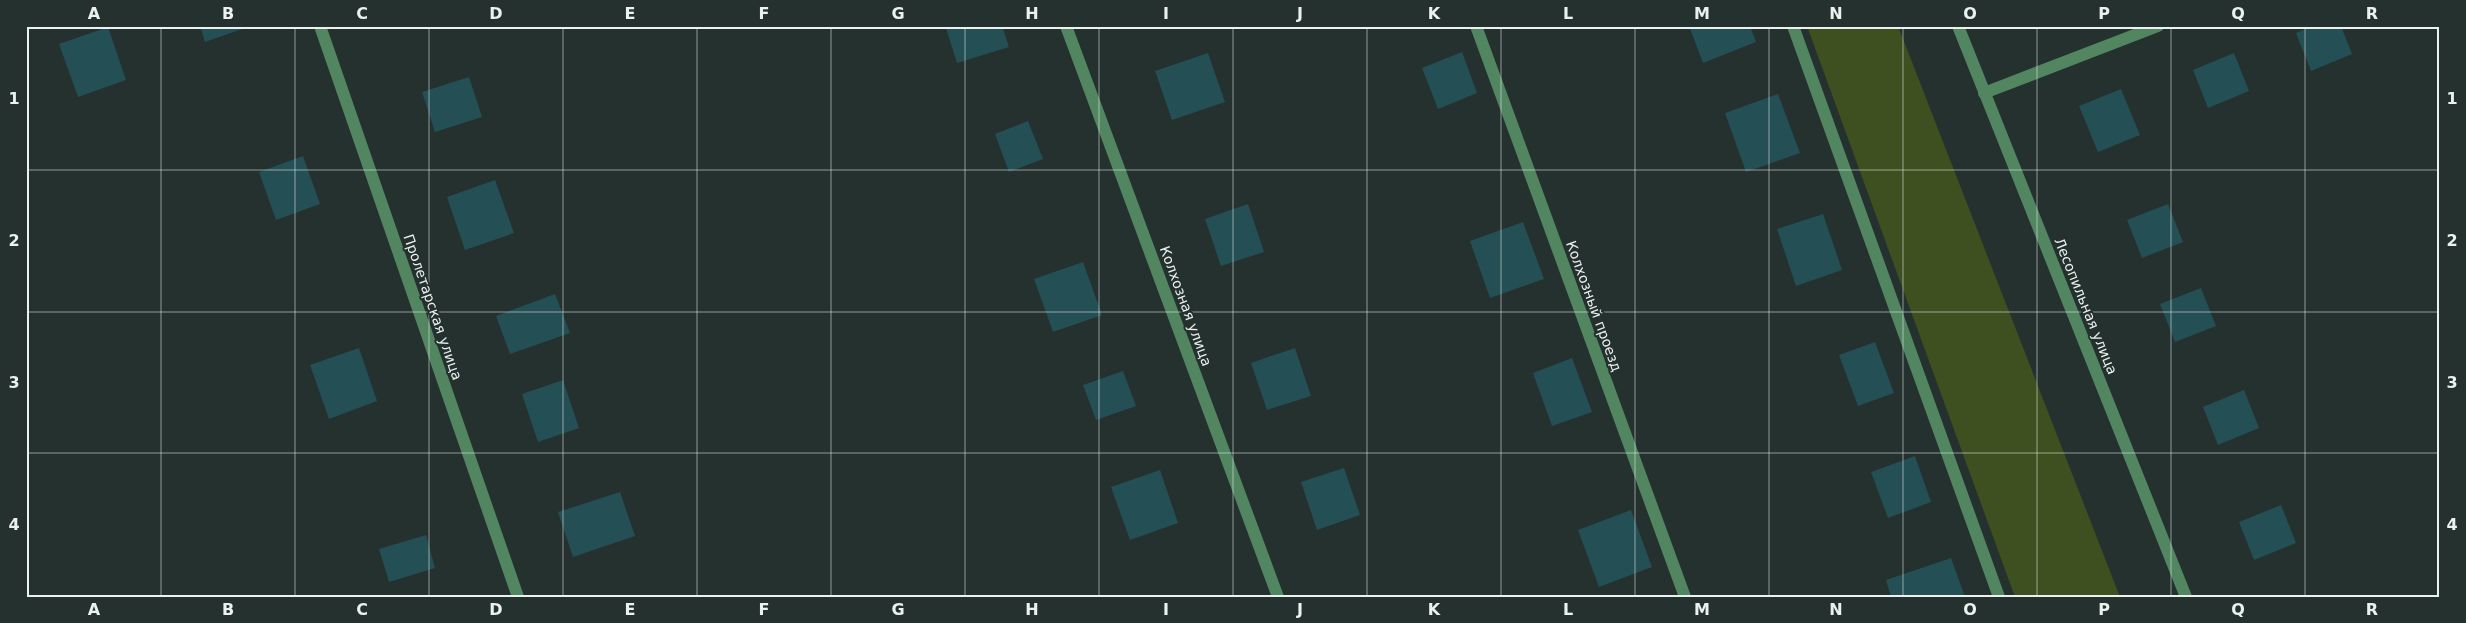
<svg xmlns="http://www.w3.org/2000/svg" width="2466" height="623" viewBox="0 0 2466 623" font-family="'DejaVu Sans',sans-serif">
  <rect width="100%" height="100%" fill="#25312f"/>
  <path fill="#3e501f" d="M1807,26H1898L2120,597H2015Z"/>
  <path fill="#244f54" d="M200,26H248V27L205,42Z
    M950,26H1002L1009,47L957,63L946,28Z
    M1689,26H1750L1756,42L1703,63Z
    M2312,26H2341L2352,54L2311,71L2296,33Z
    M108,27L126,80L78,97L59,44Z
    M1462,52L1477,93L1438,109L1422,68Z
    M1208,53L1225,102L1172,120L1155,71Z
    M2234,53L2249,91L2208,108L2193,70Z
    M469,77L482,117L435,132L422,92Z
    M2121,89L2140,135L2098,152L2079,106Z
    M1778,94L1800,153L1746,172L1725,113Z
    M1028,121L1043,159L1009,172L995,134Z
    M303,156L320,204L276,220L259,172Z
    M495,180L514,233L465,250L447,197Z
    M1248,204L1264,252L1221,266L1205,219Z
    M2168,204L2183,242L2142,258L2127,220Z
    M1823,214L1842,270L1796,286L1777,229Z
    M1523,222L1544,279L1490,298L1470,241Z
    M1083,262L1102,315L1053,332L1034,279Z
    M2201,288L2216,326L2175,342L2160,304Z
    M555,294L570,333L510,354L496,316Z
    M1875,342L1894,393L1858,406L1839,355Z
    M359,348L377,401L329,419L310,365Z
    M1295,348L1311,396L1267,410L1251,363Z
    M1572,358L1592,412L1552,426L1533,373Z
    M1123,371L1136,406L1096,420L1083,385Z
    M563,380L579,428L538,442L522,394Z
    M2244,390L2259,428L2218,445L2203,407Z
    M1915,456L1931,502L1888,518L1871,472Z
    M1344,468L1360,515L1317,530L1301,482Z
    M1160,470L1178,523L1130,540L1111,487Z
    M620,492L635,536L573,557L558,512Z
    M2281,505L2296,543L2254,560L2239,522Z
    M1631,510L1652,567L1599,587L1578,530Z
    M426,535L435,568L389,582L379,549Z
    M1951,558L1965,597H1891L1886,580Z"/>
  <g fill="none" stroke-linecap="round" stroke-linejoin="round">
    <path stroke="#518661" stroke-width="12" d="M320,26L518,597
      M1066,26L1278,597
      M1476,26L1685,597
      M1793,26L1999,597
      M1958,26L2186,597
      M1984,93L2158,26"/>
  </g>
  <path fill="none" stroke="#eaf1ef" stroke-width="1" stroke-opacity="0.55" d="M161,26V597M295,26V597M429,26V597M563,26V597M697,26V597M831,26V597M965,26V597M1099,26V597M1233,26V597M1367,26V597M1501,26V597M1635,26V597M1769,26V597M1903,26V597M2037,26V597M2171,26V597M2305,26V597M26,170H2440M26,312H2440M26,453H2440"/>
  <g text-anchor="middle" stroke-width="4" stroke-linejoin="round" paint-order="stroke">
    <g font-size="14" fill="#eaf1ef" stroke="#25312f">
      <text transform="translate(1186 306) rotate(70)" y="5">Колхозная улица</text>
      <text transform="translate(1594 306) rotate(70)" y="5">Колхозный проезд</text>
      <text transform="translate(2086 306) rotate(68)" y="5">Лесопильная улица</text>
      <text transform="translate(433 307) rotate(71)" y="5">Пролетарская улица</text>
    </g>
  </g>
  <rect width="2466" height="623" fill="none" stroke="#25312f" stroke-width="55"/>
  <rect x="28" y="28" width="2410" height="568" fill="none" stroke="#eaf1ef" stroke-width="2"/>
  <g font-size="16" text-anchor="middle" font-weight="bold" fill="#eaf1ef">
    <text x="94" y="19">A</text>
    <text x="228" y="19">B</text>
    <text x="362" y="19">C</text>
    <text x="496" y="19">D</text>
    <text x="630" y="19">E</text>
    <text x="764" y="19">F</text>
    <text x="898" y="19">G</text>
    <text x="1032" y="19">H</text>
    <text x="1166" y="19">I</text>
    <text x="1300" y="19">J</text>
    <text x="1434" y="19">K</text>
    <text x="1568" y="19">L</text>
    <text x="1702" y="19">M</text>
    <text x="1836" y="19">N</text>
    <text x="1970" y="19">O</text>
    <text x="2104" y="19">P</text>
    <text x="2238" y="19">Q</text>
    <text x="2372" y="19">R</text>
    <text x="14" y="104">1</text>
    <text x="2452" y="104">1</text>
    <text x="14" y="246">2</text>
    <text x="2452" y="246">2</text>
    <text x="14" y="388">3</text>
    <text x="2452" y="388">3</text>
    <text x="14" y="530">4</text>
    <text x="2452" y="530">4</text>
    <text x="94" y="615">A</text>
    <text x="228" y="615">B</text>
    <text x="362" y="615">C</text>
    <text x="496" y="615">D</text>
    <text x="630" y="615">E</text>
    <text x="764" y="615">F</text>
    <text x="898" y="615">G</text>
    <text x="1032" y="615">H</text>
    <text x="1166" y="615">I</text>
    <text x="1300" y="615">J</text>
    <text x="1434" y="615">K</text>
    <text x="1568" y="615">L</text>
    <text x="1702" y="615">M</text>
    <text x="1836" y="615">N</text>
    <text x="1970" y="615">O</text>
    <text x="2104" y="615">P</text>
    <text x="2238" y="615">Q</text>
    <text x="2372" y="615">R</text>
  </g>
</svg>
